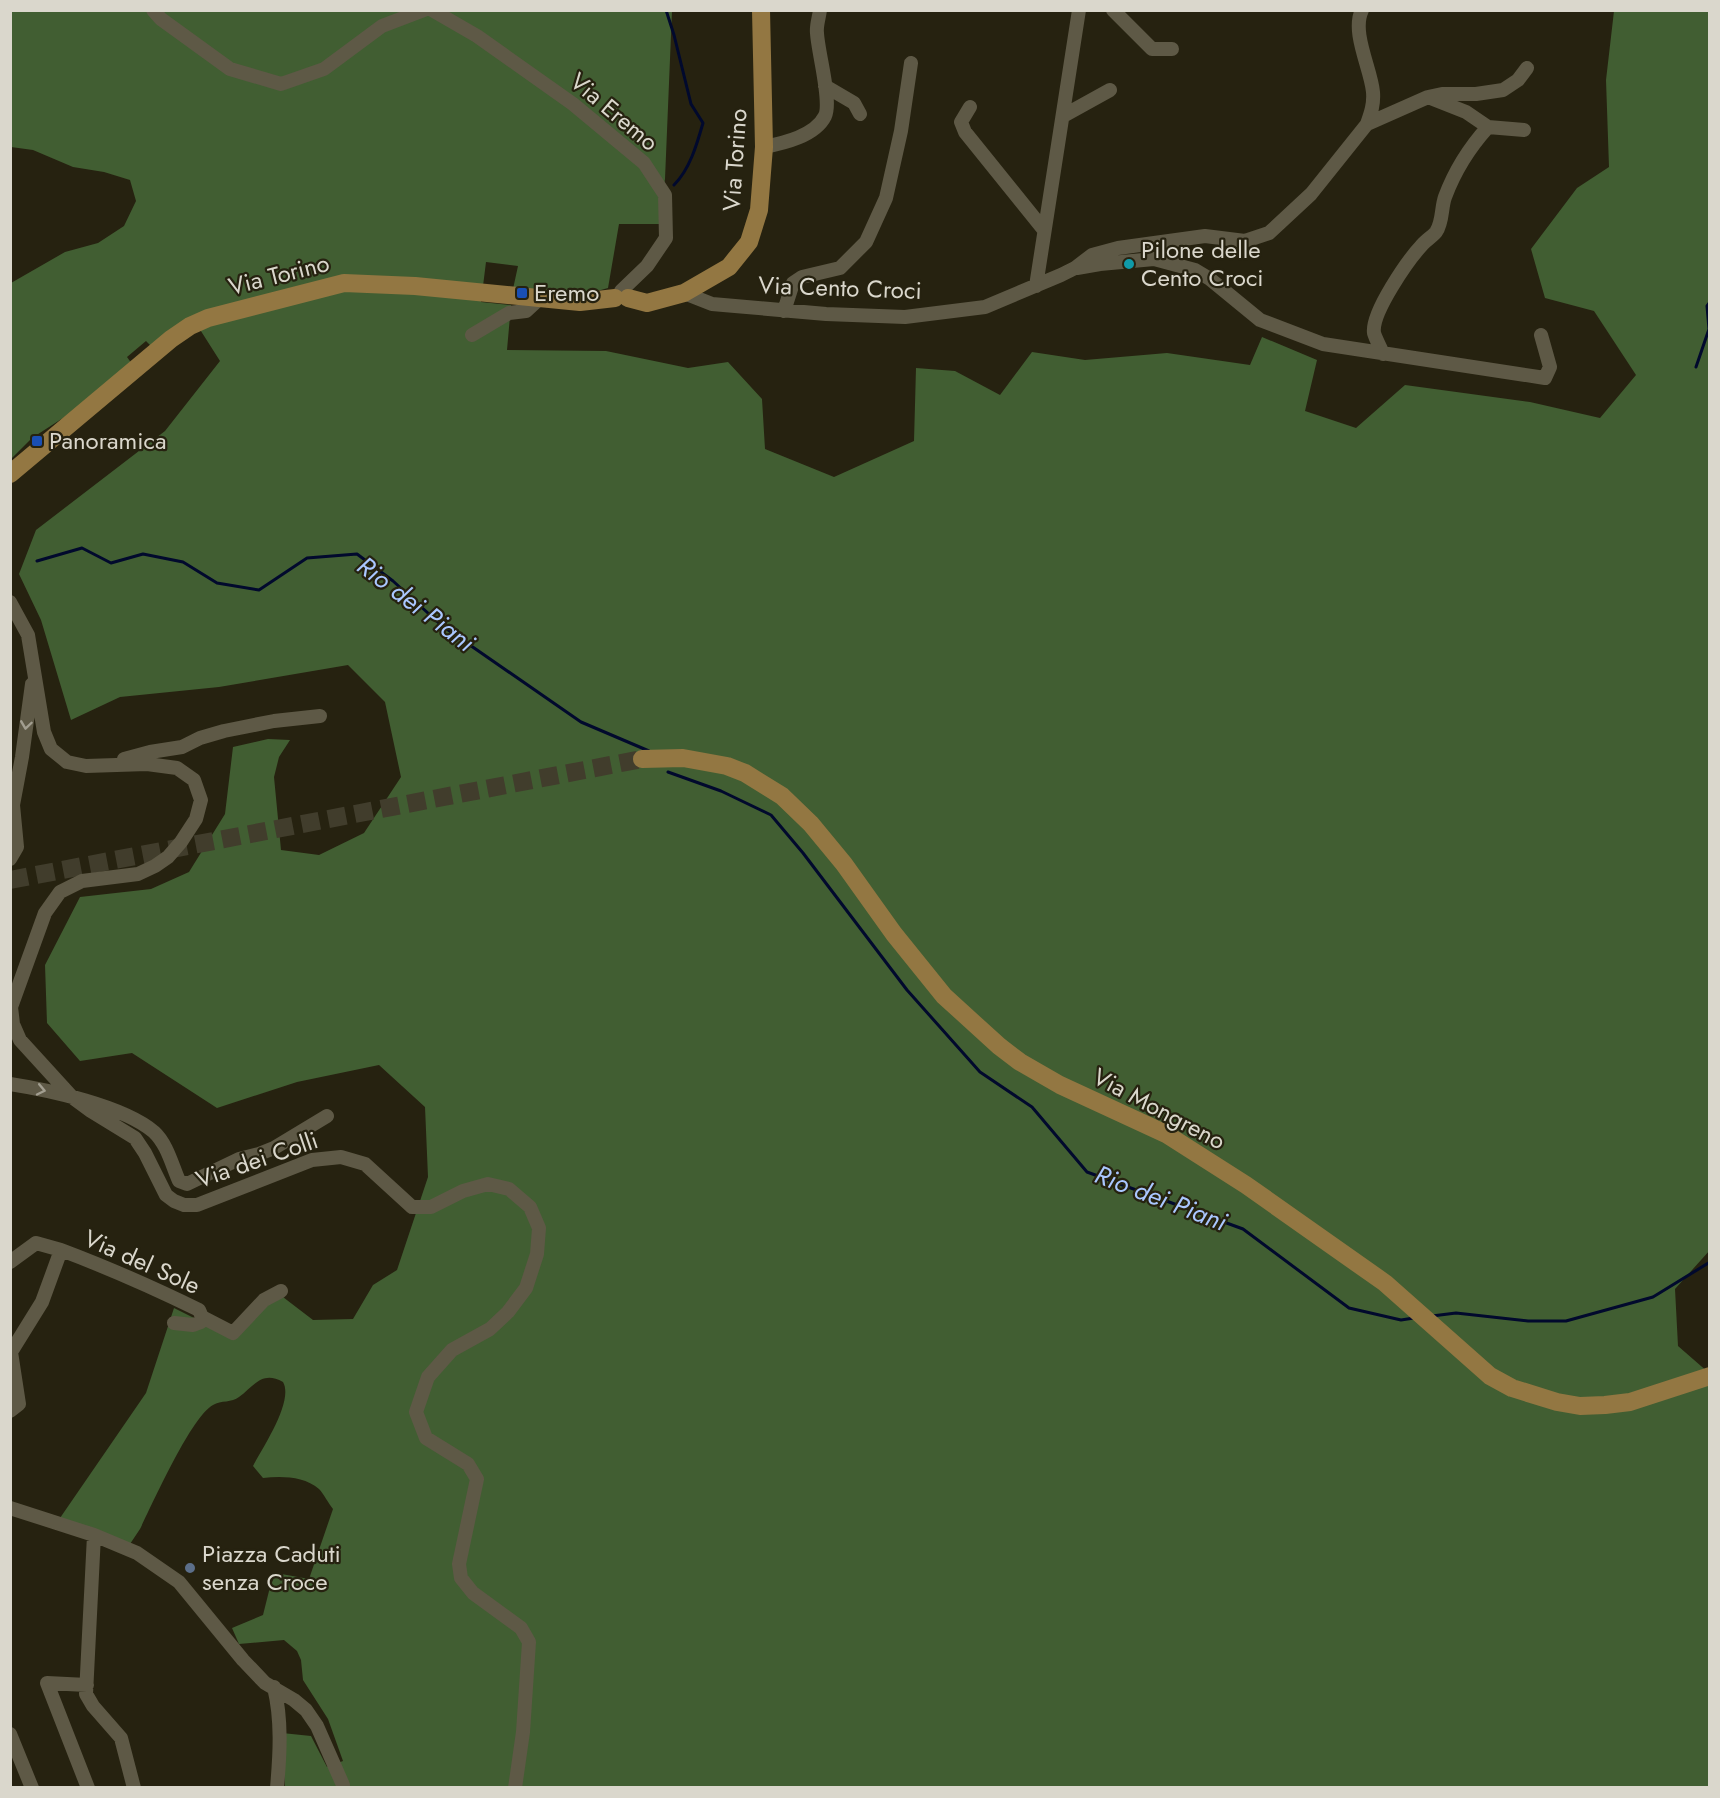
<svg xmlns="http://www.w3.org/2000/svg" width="1720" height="1798" viewBox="0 0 1720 1798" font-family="Jost,sans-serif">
  <rect width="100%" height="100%" fill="#262210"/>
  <path fill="#415e32" d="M11,11H672L665,179L659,224H619L608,288L576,297L513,289L518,266L486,262L481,302L511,305L507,350L606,351L688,368L728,362L762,399L765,449L834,477L914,441L916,368L955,371L1000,395L1032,352L1085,360L1167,353L1250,365L1262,337L1317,360L1305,411L1356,428L1405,385L1530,402L1600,418L1636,375L1594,311L1545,298L1531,249L1577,188L1609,167L1606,80L1614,11H1709L1710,1250L1675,1289L1678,1346L1709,1373V1787H285L282,1733L311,1736L327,1767L343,1761L328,1719L303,1680L301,1660L297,1651L284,1640L239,1644L232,1628L263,1615L270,1587L276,1573L309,1579L333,1509C328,1503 324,1494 319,1489C304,1476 281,1476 263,1478L253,1466C263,1447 294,1401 283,1382C262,1370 254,1386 239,1397C232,1403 221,1400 213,1405C191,1417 153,1503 140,1529L130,1544L60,1518L146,1393L174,1308L232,1337L279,1294L313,1320L353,1319L373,1285L397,1270L428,1177L425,1107L379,1065L297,1082L217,1108L132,1053L80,1061L47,1023L45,965L80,897L151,889L189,872L225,814L233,747L268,739L290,740L279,757L274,777L281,850L319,855L364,833L401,777L385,702L348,665L219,687L120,697L71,720L41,620L19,574L36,530L165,431L220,361L192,317L151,346L146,341L127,357L132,364L80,407L32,438L11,459V283L65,252L98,243L124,226L136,201L130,180L104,172L73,167L33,150L11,147Z"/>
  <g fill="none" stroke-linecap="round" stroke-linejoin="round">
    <path stroke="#01092d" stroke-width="3" d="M666,10L674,35L691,104L703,123C697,144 690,169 674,185
      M1696,367L1709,329L1707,306L1710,302
      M37,561L82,548L111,563L143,554L183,562L217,583L259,590L307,558L357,554L393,581L441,625L581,722L649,751
      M668,772L721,791L771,815L803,853L907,990L980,1072L1032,1107L1087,1172L1243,1229L1349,1308L1401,1320L1414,1318
      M1432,1316L1456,1313L1528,1321H1566L1653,1297L1710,1262"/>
    <path stroke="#413d2c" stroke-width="18" stroke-dasharray="18 9" stroke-linecap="butt" d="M10,880L642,759"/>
    <path stroke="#5e5946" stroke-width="14" d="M153,10L161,19L230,69L281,84L324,69L382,26L424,10
      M432,10L477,36L573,104L644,163L665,195L666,238L647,266L621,291
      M1113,10L1152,49H1172
      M1362,10C1351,32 1371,69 1373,92C1374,104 1371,113 1367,124
      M825,86L854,103L860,114
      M970,107L961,122L965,132L1044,230
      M1063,116L1110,90
      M1488,127L1524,130
      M764,147C784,143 815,136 825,116C832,101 818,53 817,33C816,26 819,18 820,10
      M1077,268L1100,264L1154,259L1195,270L1210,279L1260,320L1323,344L1545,378L1550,367L1541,335
      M1036,286L1079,10
      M684,293L712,304L735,306L826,314L905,317L985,307L1061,275L1075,268L1092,255L1118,248L1205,236L1245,241L1269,233L1311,194L1367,124L1428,97L1442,94H1476L1503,90L1518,80L1527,68
      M784,311L793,283L802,277L840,268L866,242L886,198L901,131L911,63
      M472,335L509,313L526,311L539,299
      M1383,354C1381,348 1376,340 1374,333C1371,313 1408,260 1422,245C1426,240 1432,237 1436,232C1443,222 1441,208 1445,197C1455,170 1469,148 1488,127L1466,112L1428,97
      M10,602L28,635L44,732L51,749L67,762L86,766L147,764L177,768L194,780L201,800L196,819L181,842L168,857L155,866L138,874L82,881L60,892L45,913L11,1007L13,1024L20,1040L72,1097L91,1111L135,1138L145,1153L166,1195L174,1201L184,1205H197L312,1160L341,1157L365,1164L412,1207H431L463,1191L488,1184L509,1189L530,1207L539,1228L537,1254L526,1288L508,1312L490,1329L452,1350L428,1377L416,1412L426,1438L468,1464L477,1479L459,1564L461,1578L473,1593L521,1628L529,1642L523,1732L515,1788
      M124,759L150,752L182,747L200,738L224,731L274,721L320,716
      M10,859L17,847L13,805L22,757L32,684
      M10,1084C49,1090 124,1106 154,1132C167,1144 172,1165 179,1181L187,1184L239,1159L259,1154L274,1148L327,1116
      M61,1250C109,1268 154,1288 199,1310L202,1317L201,1322L193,1325L174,1323
      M10,1262L36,1243L61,1250L42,1302L11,1352L19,1404L10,1411
      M202,1317L233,1333L264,1300L281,1291
      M10,1508L94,1535L137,1553L179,1582L243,1660L265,1683L294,1700L306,1710L317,1726L343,1785
      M94,1535L86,1694L93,1706L121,1738L134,1788
      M87,1685L47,1683L88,1788
      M274,1687C282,1720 280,1754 277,1788
      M10,1734L32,1788"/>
    <path stroke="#937742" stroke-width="18" d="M628,298L647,303L684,293L729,267L749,242L759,210L764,147L761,10
      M10,474L171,339L190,326L208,318L344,283L415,286L580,302L615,298
      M642,759L683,758L727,766L745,773L782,796L811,824L844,864L894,934L944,996L999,1046L1020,1062L1060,1085L1166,1134L1246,1185L1385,1283L1490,1376L1512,1388L1557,1402L1580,1406L1605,1405L1630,1402L1710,1376"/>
  </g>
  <defs><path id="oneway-chevron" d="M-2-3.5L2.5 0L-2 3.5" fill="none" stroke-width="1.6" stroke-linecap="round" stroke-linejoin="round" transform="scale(1.5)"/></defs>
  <g stroke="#a29e90">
    <use href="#oneway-chevron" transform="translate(26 725) rotate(98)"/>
    <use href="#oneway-chevron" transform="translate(41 1090) rotate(12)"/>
  </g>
  <circle fill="#0f9aa8" stroke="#262210" stroke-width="2" cx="1129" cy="264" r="6"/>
  <g fill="#1a4fb4" stroke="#262210" stroke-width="2">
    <rect x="516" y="287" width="12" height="12" rx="3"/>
    <rect x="31" y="435" width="12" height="12" rx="3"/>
  </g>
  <circle fill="#5c6f8a" stroke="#262210" stroke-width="2" cx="190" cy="1568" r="6"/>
  <g text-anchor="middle" stroke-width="4.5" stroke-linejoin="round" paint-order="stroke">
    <g font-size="24" fill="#dad7cc" stroke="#262210">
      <text transform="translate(614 112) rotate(40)" y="8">Via Eremo</text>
      <text transform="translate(735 160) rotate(-86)" y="8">Via Torino</text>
      <text transform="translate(279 275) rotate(-14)" y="8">Via Torino</text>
      <text transform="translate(840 288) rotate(2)" y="8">Via Cento Croci</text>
      <text transform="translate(1159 1109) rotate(28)" y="8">Via Mongreno</text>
      <text transform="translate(257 1160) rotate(-19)" y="8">Via dei Colli</text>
      <text transform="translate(142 1262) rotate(24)" y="8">Via del Sole</text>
    </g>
    <g font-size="24" fill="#dad7cc" stroke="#262210" text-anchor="start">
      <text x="1141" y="258">Pilone delle<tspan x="1141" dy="28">Cento Croci</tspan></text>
      <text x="534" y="301">Eremo</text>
      <text x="49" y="449">Panoramica</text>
      <text x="202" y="1562">Piazza Caduti<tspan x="202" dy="28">senza Croce</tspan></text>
    </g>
    <g font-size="26" font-style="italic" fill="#aac7ff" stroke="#262210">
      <text transform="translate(416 604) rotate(37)" y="9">Rio dei Piani</text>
      <text transform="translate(1161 1198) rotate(21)" y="9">Rio dei Piani</text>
    </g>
  </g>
  <rect width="1720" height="1798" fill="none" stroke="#dad7cc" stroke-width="24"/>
</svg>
